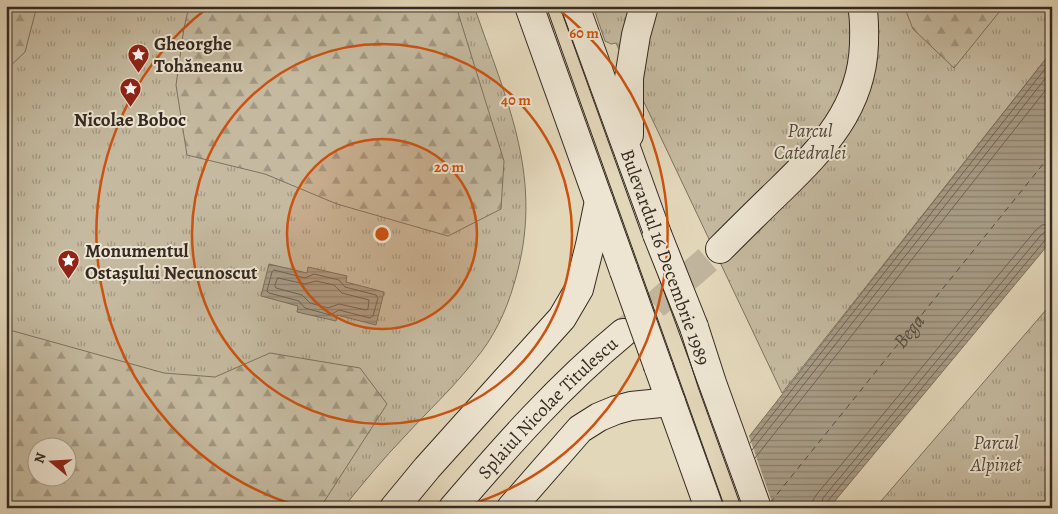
<svg xmlns="http://www.w3.org/2000/svg" width="1058" height="514" viewBox="0 0 1058 514" font-family="Alegreya,serif">
  <defs>
    <pattern id="grass-tufts" width="24" height="20" patternUnits="userSpaceOnUse" patternTransform="scale(1.25)"><rect width="24" height="20" fill="#c5baa0"/><path d="M3 7l-1-3M5 7V3M7 7l1-3M15 17l-1-3M17 17v-4M19 17l1-3" fill="none" stroke="#a19782"/></pattern>
    <pattern id="forest-firs" width="22" height="20" patternUnits="userSpaceOnUse" patternTransform="scale(1.25)"><rect width="22" height="20" fill="#c5baa0"/><path d="M5 1l3.5 6h-7zM16 11l3.5 6h-7z" fill="#a19782"/></pattern>
    <pattern id="water-rules" width="6" height="5" patternUnits="userSpaceOnUse" patternTransform="scale(1.25)"><rect width="6" height="5" fill="#a89c86"/><path d="M0 2.5h6" fill="none" stroke="#8a7f6d"/></pattern>
  </defs>
  <rect width="100%" height="100%" fill="#e3d7ba"/>
  <filter id="stains"><feTurbulence type="fractalNoise" baseFrequency=".004" numOctaves="4"/><feColorMatrix values="0 0 0 0 .2 0 0 0 0 .09 0 0 0 0 .02 0 0 0 .5 -.17"/></filter>
  <radialGradient id="worn" r=".72"><stop offset=".6" stop-color="#630" stop-opacity="0"/><stop offset="1" stop-color="#630" stop-opacity=".3"/></radialGradient>
  <path fill="url(#grass-tufts)" stroke="#7c7261" fill-rule="evenodd" d="M6,6H474C507,103 546,180 514,284C506,312 493,339 474,361C453,388 428,411 405,436C383,459 363,483 343,508H6ZM38,446H68V476H38Z
    M593,6H1052V51L782,393L616,43L611,44L605,41Z
    M1052,303V508H875Z"/>
  <path fill="url(#forest-firs)" stroke="#7c7261" fill-rule="evenodd" d="M6,6H37L25,52L6,70Z
    M189,6H456L504,161L501,209L448,236L337,204L265,174L187,155L176,85L184,28Z
    M904,6H1004L954,68L913,29Z
    M6,329L164,373L215,377L270,353L360,368L387,404L320,508H6ZM38,446H68V476H38Z"/>
  <path fill="url(#water-rules)" stroke="#7a6e5e" d="M1052,51V240L829,508H693Z
    M269,264L307,273L308,267L347,276L346,282L384,292L376,325L337,315L336,321L297,312L298,306L261,296Z"/>
  <path fill="#e3d7ba" d="M748,433L774,508H690L691,506Z"/>
  <g fill="none" stroke-linecap="round" stroke-linejoin="round">
    <path stroke="#6e6354" stroke-width="1" d="M274,270L305,278L314,274L339,280L345,287L376,295L378,298L373,316L370,318L339,310L330,315L305,308L299,301L269,293L267,291L272,272Z
      M278,278L305,284L316,281L334,285L342,293L369,300L368,309L366,310L339,304L328,308L310,303L302,295L276,288L275,286Z
      M750,443L1052,60
      M752,450L1052,70
      M755,458L1052,82
      M812,508L813,500L817,494L1035,231L1042,225L1052,224
      M820,508L823,498L1041,235L1045,232L1052,231
      M826,508L827,502L1046,239L1052,237"/>
    <path stroke="#574c40" stroke-width="1" stroke-dasharray="6 5" stroke-linecap="butt" id="s1" d="M770,503L1052,153"/>
    <path stroke="#c0b49c" stroke-width="28" stroke-dasharray="28 14" stroke-linecap="butt" d="M623,333L720,249"/>
    <defs>
      <g id="secondary">
        <path d="M529,6L624,271"/>
        <path d="M575,6L657,234"/>
        <path d="M629,135V78L636,35L644,6"/>
        <path d="M720,249C740,229 760,209 780,190C823,148 862,108 864,44C864,31 865,19 862,6"/>
        <path d="M694,327L712,383L757,508"/>
        <path d="M658,366L709,508"/>
        <path d="M394,508L427,468L562,318L579,289L590,245L599,201"/>
        <path id="s2" d="M453,508C506,446 560,385 623,333"/>
        <path d="M511,508L580,429L599,417L616,410L631,406L671,402"/>
      </g>
    </defs>
    <use href="#secondary" stroke="#342a22" stroke-width="30"/>
    <use href="#secondary" stroke="#ede5d2" stroke-width="28"/>
    <path stroke="#342a22" stroke-width="1" d="M546,6L725,508
      M560,6L743,508"/>
    <defs>
      <path id="secondary-bridge" d="M657,234L694,327
        M624,271L658,366"/>
    </defs>
    <use href="#secondary-bridge" stroke="#342a22" stroke-width="30" stroke-linecap="butt"/>
    <use href="#secondary-bridge" stroke="#ede5d2" stroke-width="28"/>
  </g>
  <circle cx="382" cy="234" r="95" fill="#cd520f" fill-opacity=".12"/>
  <g fill="none" stroke="#cd520f" stroke-width="2.5">
    <circle cx="382" cy="234" r="95"/>
    <circle cx="382" cy="234" r="190"/>
    <path d="M301 507A285 285 0 0 1 210 6M554 6A285 285 0 0 1 463 507"/>
  </g>
  <defs>
    <symbol id="sight-pin" viewBox="-11 -11 22 30"><path d="M0 17L-7.5 6A9.5 9.5 0 1 1 7.5 6Z" fill="#8f2418" stroke="#ede5d2"/><path d="M0-6L1.8-2.2L6-1.7L2.9 1.2L3.7 5.4L0 3.3L-3.7 5.4L-2.9 1.2L-6-1.7L-1.8-2.2Z" fill="#fff"/></symbol>
  </defs>
  <g fill-rule="evenodd">
    <use href="#sight-pin" x="126" y="42" width="25" height="34"/>
    <use href="#sight-pin" x="118" y="76" width="25" height="34"/>
    <use href="#sight-pin" x="56" y="248" width="25" height="34"/>
  </g>
  <g text-anchor="middle" stroke-width="4" stroke-linejoin="round" paint-order="stroke">
    <g font-size="19" font-weight="bold" fill="#342a22" stroke="#ede5d2" text-anchor="start">
      <text x="154" y="50">Gheorghe<tspan x="154" dy="22">Tohăneanu</tspan></text>
      <text x="130" y="126" text-anchor="middle">Nicolae Boboc</text>
      <text x="85" y="257">Monumentul<tspan x="85" dy="22">Ostașului Necunoscut</tspan></text>
    </g>
    <g font-size="19" font-style="italic" fill="#51473b" stroke="#ede5d2">
      <text x="810" y="137">Parcul<tspan x="810" dy="22">Catedralei</tspan></text>
      <text x="996" y="449">Parcul<tspan x="996" dy="22">Alpinet</tspan></text>
    </g>
    <g font-size="19" fill="#342a22" stroke="#ede5d2">
      <text transform="translate(666 257) rotate(70)" y="7">Bulevardul 16 Decembrie 1989</text>
      <text dy="7" stroke="none"><textPath href="#s2" startOffset="138">Splaiul Nicolae Titulescu</textPath></text>
    </g>
    <g font-size="20" font-style="italic" fill="#574c40" stroke="#ede5d2">
      <text dy="7" stroke="none"><textPath href="#s1" startOffset="221">Bega</textPath></text>
    </g>
  </g>
  <circle cx="382" cy="234" r="8" fill="#cd520f" stroke="#ede5d2" stroke-width="2.5"/>
  <g font-size="15" text-anchor="middle" font-weight="bold" fill="#cd520f" stroke="#ede5d2" stroke-width="4" stroke-linejoin="round" paint-order="stroke">
    <text x="584" y="38">60 m</text>
    <text x="516" y="105">40 m</text>
    <text x="449" y="172">20 m</text>
  </g>
  <rect width="1058" height="514" fill="none" stroke="#e3d7ba" stroke-width="25"/>
  <rect x="8" y="8" width="1043" height="499" fill="none" stroke="#342a22" stroke-width="2.5"/>
  <rect x="12" y="12" width="1033" height="489" fill="none" stroke="#342a22"/>
  <g transform="translate(52 462) rotate(288)"><circle r="24" fill="#ede5d2" stroke="#a39a8c"/>
  <path d="M0-4L9 19L0 12L-9 19Z" fill="#8f2418"/>
  <text y="-8" font-size="14" font-weight="bold" text-anchor="middle" fill="#342a22">N</text>
  </g>
  <rect width="100%" height="100%" filter="url(#stains)"/>
  <rect width="100%" height="100%" fill="url(#worn)"/>
</svg>
